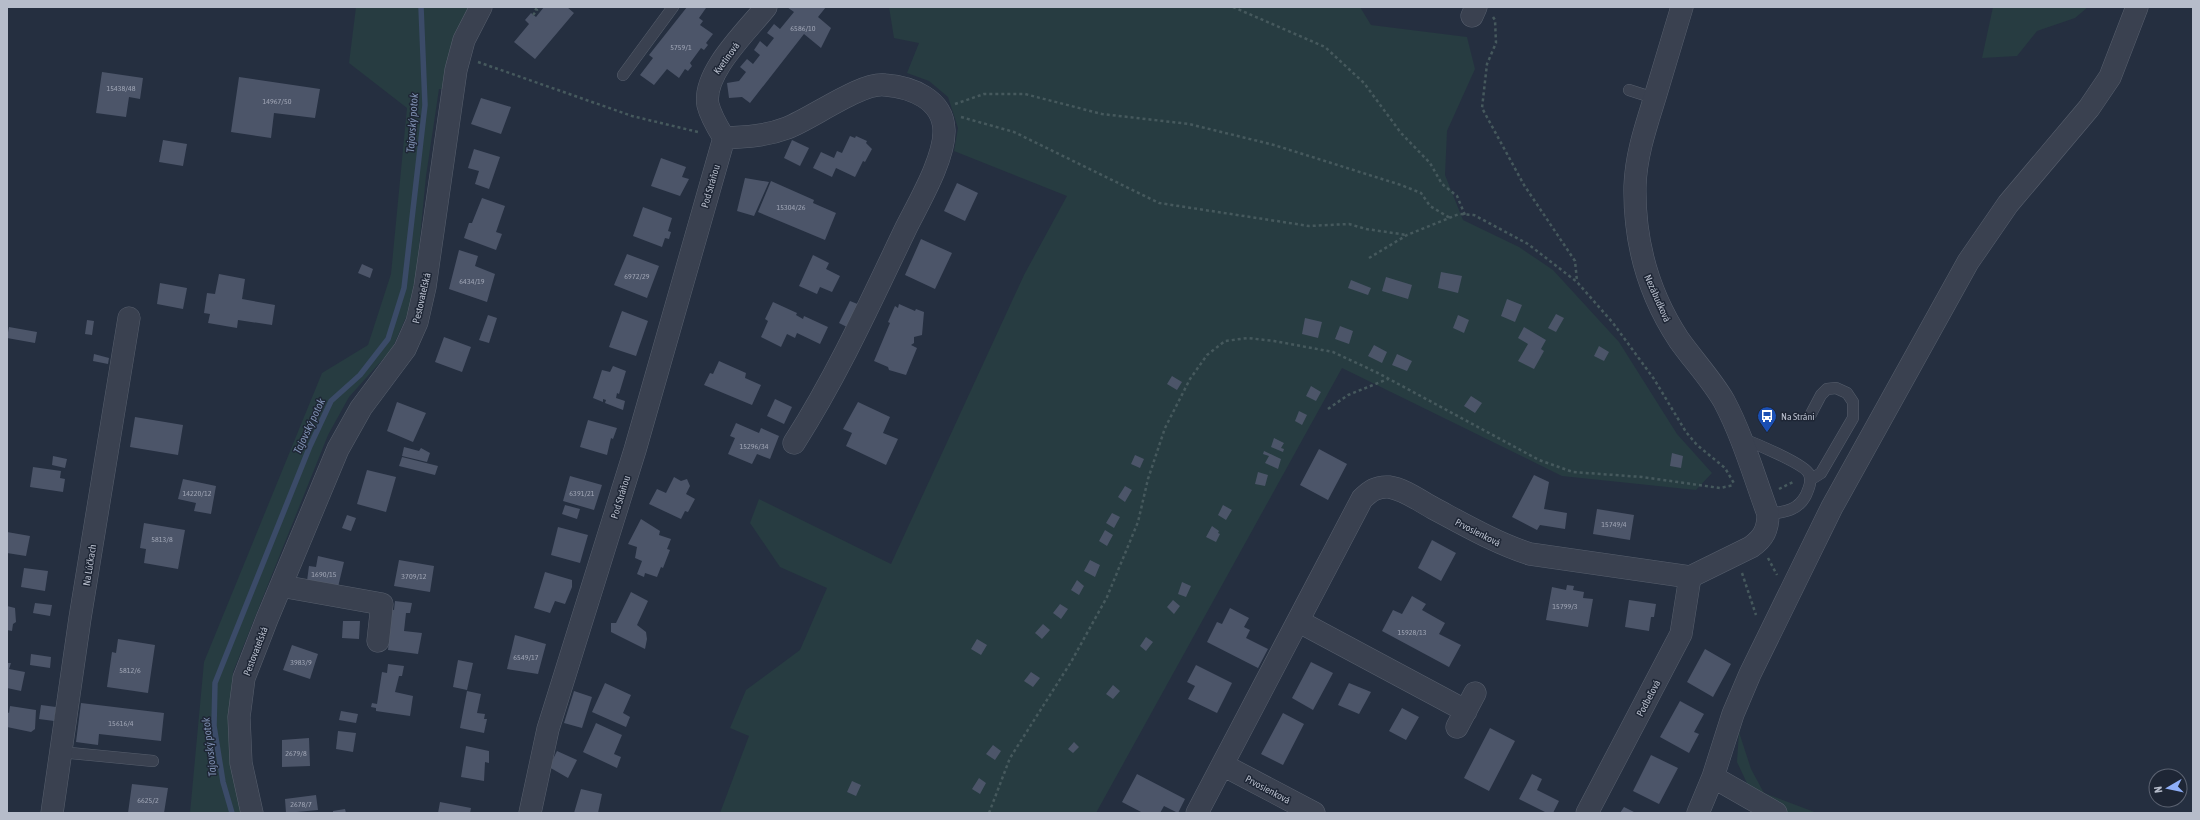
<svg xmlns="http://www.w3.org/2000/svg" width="2200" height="820" viewBox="0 0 2200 820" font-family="'Asap Condensed',sans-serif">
  <rect width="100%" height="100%" fill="#252f40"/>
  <path fill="#273c41" d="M356,7H468L460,34L448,90L439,89L426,176L414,299L392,349L349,397L328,435L233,672L230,740L244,813H190L204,662L322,373L368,345L391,274L407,108L349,63Z
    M889,7H1360L1371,25L1467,37L1475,69L1447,131L1445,175L1463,220L1519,247L1553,270L1619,342L1677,434L1712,473L1696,490L1562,476L1342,368L1096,813H720L749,736L730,728L746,690L800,650L827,588L780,567L750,523L759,499L891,564L1024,275L1067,196L954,151L958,128L948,97L929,81L907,73L919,43L894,38Z
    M1993,7H2088L2075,18L2037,31L2017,56L1982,58Z
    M1739,732L1751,769L1764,793L1817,813H1761L1737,762Z"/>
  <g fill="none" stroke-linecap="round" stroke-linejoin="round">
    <path stroke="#3b4b68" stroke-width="5.5" d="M232,813L223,782L214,726L215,683L310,446L331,401L360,375L388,339L404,288L425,105L421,7"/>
  </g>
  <path fill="#4c5569" d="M544,7H567L574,13L535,59L514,42L529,24L525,20L531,13L536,17Z
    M687,7L706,8L699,18L703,21L700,25L713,34L706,43L708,45L704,50L701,48L690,63L692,66L688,71L685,69L679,78L667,69L654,85L640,75L653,58L649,55Z
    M787,7H826L818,17L831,28L821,48L804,34L750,103L742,97L729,98L727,83L739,81L746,72L740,67L747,59L753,64L760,55L754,50L760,41L767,47L774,38L767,33L774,24L780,29L794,12Z
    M102,72L143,78L140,99L129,97L126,117L96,113Z
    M239,77L320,89L315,118L274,113L271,138L231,132Z
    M481,98L511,107L501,134L471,124Z
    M850,136L855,138L856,136L867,141L866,143L872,149L865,162L863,161L855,177L836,168L832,177L813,168L821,152L834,158L837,151L842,153Z
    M163,140L187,144L183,166L159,162Z
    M792,140L809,148L800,166L784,158Z
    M474,149L500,157L489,189L475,184L479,171L468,168Z
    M661,158L686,167L682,177L689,179L680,196L651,186Z
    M745,178L769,182L754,216L737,211Z
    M771,181L814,200L813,203L836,213L825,240L758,212Z
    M957,183L978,193L965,221L944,211Z
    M482,198L505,206L496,232L502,234L496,250L464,238L469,223H472Z
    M643,207L672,218L668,231L671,232L669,239L665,238L662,247L633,236Z
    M921,239L952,253L935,289L905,275Z
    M459,250L478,256L475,266L495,274L487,302L449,289Z
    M627,254L659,266L647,298L614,285Z
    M813,255L829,263L826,269L840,276L832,292L820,287L817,294L799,286Z
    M362,264L373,269L370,278L358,273Z
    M1441,272L1462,276L1458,293L1438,288Z
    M219,274L245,279L242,299L275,305L272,325L238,320L237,328L208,323L210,314L204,313L207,293L215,294Z
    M1386,277L1412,285L1408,299L1382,291Z
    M1351,280L1371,288L1368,295L1348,288Z
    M160,283L187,288L183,309L157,304Z
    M1507,299L1522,305L1515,322L1501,316Z
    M850,301L860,305L849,328L839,323Z
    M773,302L797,313L796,315L803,319L804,316L828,327L820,344L797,333L795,338L787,334L781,347L761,337L768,321L765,319Z
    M899,304L915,311L916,309L924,312L922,335L914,337V343L911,345L917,348L906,375L889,370L888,367L874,361L890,323L888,322L895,306L898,308Z
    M622,311L648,321L636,356L609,347Z
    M1556,314L1564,318L1556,332L1548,328Z
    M488,315L497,318L489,343L479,340Z
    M1458,315L1469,320L1464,333L1453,328Z
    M1305,318L1322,322L1318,338L1302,334Z
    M87,320L94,321L92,335L85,334Z
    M1340,326L1353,331L1349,344L1335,339Z
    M9,327L37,332L35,343L7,338Z
    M1524,327L1546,340L1541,349L1544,351L1534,369L1518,361L1528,344L1518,338Z
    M444,337L471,347L462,372L435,362Z
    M1374,345L1387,352L1382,363L1368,356Z
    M1599,346L1609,352L1604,361L1594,356Z
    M94,354L109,358L108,364L93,361Z
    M1397,354L1412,361L1407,371L1392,365Z
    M719,361L746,373L745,378L761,385L752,405L704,385L710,373L713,374Z
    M613,366L626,371L619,394L617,393L616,398L625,401L623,410L605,403L606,400L603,399V402L593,398L602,370L610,372Z
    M1172,376L1182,382L1177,390L1167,384Z
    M1311,386L1321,392L1316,401L1306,396Z
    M1471,396L1482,403L1475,413L1464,406Z
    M775,399L792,407L784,424L767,416Z
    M397,402L426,413L413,442L387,431Z
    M858,402L890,417L883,433L898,439L886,465L846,446L852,433L843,429Z
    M1299,411L1307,415L1302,425L1295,421Z
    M135,417L183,425L178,455L130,447Z
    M588,420L617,428L613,439L611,438L607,455L580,447Z
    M736,423L759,433L761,428L779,436L770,459L757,454L752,464L728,454L735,438L730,436Z
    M1274,438L1284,443L1281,448L1284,449L1283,452L1271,447Z
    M404,447L419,451L421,448L430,453L427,462L402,456Z
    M1319,449L1347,464L1328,500L1300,485Z
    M1264,451L1281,459L1278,469L1265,463L1269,456L1263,454Z
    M1672,453L1683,456L1681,468L1670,466Z
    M1135,455L1144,459L1140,468L1131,464Z
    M53,456L67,459L65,468L52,465Z
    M402,457L438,466L435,475L399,466Z
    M33,467L61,471L60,478L65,479L63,492L30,487Z
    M367,470L396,477L386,512L357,504Z
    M1258,472L1268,475L1265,486L1255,484Z
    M1534,475L1549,482L1544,509L1567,513L1565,529L1540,525L1537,530L1512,517Z
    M570,476L602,485L594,510L563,501Z
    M674,477L681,481L687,479L690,486L686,494L695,499L688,512L685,511L681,519L649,504L657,489L666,493Z
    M183,479L216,486L211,514L194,511L196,503L178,499Z
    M1125,486L1132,490L1125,502L1118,497Z
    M565,505L580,509L577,519L562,514Z
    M1223,505L1232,510L1226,520L1218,515Z
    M1597,509L1634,515L1630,540L1593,534Z
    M1112,513L1120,517L1114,528L1106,523Z
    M347,515L356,518L351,531L342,528Z
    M641,519L660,531L659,535L671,539L667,549L670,550L663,568L661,567L657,577L645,573L644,577L637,574L642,561L635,558L637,547L628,544Z
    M144,523L185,530L178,569L144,563L146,549L140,548Z
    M1212,526L1219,531L1218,533L1220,534L1216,542L1206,537Z
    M558,527L588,535L580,563L551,555Z
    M1105,530L1113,535L1107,546L1099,541Z
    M7,532L30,536L26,556L7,553Z
    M1432,540L1456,553L1441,581L1418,568Z
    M318,556L344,562L338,587L307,581L309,566L316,567Z
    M399,560L434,566L430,592L394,586Z
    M1090,560L1100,565L1095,577L1084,571Z
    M24,568L48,571L45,591L21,587Z
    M545,572L572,580V587L565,604L555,601L550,613L534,608Z
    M1077,580L1084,586L1079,595L1071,590Z
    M1182,582L1191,586L1186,597L1178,594Z
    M1567,585L1574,586L1573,590L1584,592L1583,598L1593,599L1588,627L1546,620L1552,587L1566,590Z
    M631,592L648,601L637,625L646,632L647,639L645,649L611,632V623H616Z
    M1412,596L1426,604L1422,610L1445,623L1439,634L1461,645L1449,667L1382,631L1393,610L1402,614Z
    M1173,600L1180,606L1174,614L1167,607Z
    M1629,600L1656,604L1654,617H1651L1649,631L1625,627Z
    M395,601L412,603L410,613H406L404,631L422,633L418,654L388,650L389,640L386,639L390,609L394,610Z
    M35,603L52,605L50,616L33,613Z
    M1060,604L1068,609L1061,619L1053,613Z
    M7,606L15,608L16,622L13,624L12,631L7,630Z
    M1230,608L1249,618L1244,627L1250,630L1246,638L1268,649L1258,668L1207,642L1217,622L1222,624Z
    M343,621H360L359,639L342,638Z
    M1043,624L1050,630L1042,639L1035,633Z
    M515,635L546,644L538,674L507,669Z
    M1146,637L1153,642L1146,651L1140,646Z
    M118,639L155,645L148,693L107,687L112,652L116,653Z
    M977,639L987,645L981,655L971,649Z
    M292,645L318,654L310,679L283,670Z
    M1705,649L1731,664L1713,697L1687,682Z
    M31,654L51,657L50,668L30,665Z
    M458,660L473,663L467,690L453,687Z
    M1311,662L1333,673L1313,710L1292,698Z
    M7,663H11L9,669L25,672L21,691L7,688Z
    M388,664L404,666L402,676H399L395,692L413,696L410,716L376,711V708L371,707L372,703L377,704L382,672L387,673Z
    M1196,665L1232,683L1217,713L1188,699L1195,686L1187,682Z
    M1031,672L1040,678L1033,687L1024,681Z
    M605,683L631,695L623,713L630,717L626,727L592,712Z
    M1349,683L1371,692L1359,714L1338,705Z
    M1113,685L1120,691L1113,699L1106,694Z
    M467,691L481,694L477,713L485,714L484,719H487L484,733L460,728Z
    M574,691L592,697L582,728L564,723Z
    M1680,701L1704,714L1694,732L1699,734L1689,753L1660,737Z
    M81,703L164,713L161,741L99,734L98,745L76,742Z
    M41,705L56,707L54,721L39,719Z
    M10,706L36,710L35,729L31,732L7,727V712L9,713Z
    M1402,708L1419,717L1406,740L1389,731Z
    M341,711L358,714L356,723L339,720Z
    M1283,713L1304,724L1283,765L1261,754Z
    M596,723L622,735L614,754L621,757L617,768L583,752Z
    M1490,728L1515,741L1489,791L1464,778Z
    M338,731L356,733L353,752L336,749Z
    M309,738L310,766L282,767V740Z
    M1074,742L1079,747L1073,753L1068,749Z
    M993,745L1001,751L995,760L986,754Z
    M466,746L489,751V763L485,762L484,781L461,777Z
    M557,751L577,760L568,778L549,767Z
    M1651,755L1678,768L1659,804L1633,791Z
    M1137,774L1185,799L1178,813L1164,806L1160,813H1143L1122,802Z
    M1532,774L1542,779L1537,790L1559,801L1553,813H1547L1519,799Z
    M979,778L986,783L980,794L972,789Z
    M852,781L861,785L856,796L847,792Z
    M132,784L168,788L164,813H128Z
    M581,789L602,794L598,813H574Z
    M316,795L318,810L286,813L285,799Z
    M440,802L471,808L470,813H438Z
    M1624,807L1636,813H1620Z
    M345,809L346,813H333V811Z"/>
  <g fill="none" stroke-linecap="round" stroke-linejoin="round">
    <defs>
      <path id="lane" d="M623,75L673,7
        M1629,90L1654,98
        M1741,438C1754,443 1805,464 1809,474C1812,481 1809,488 1806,495C1798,511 1784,512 1768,514
        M1810,480L1821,473L1853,418V402L1847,393L1836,388L1827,389L1821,395L1811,414
        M60,752L153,761"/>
      <path id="street" d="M1472,16L1476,7
        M724,138C746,137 766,136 787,128C813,118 861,82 885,85C911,87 943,99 944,130C945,158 919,202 906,228C871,301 838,374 794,443
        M724,138C718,128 711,117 708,105C702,73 747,31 766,7
        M281,586L382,604L378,641
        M1298,621L1466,711
        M1457,727L1475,693
        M1223,765L1314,813
        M1713,777L1776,813
        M52,813L80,618L129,318
        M252,813L241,763L239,717L244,678L267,619L338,449L361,408L405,349L417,322L425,287L456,70L464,40L481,7
        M530,813L548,729L635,450L724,138
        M1197,813L1362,499C1370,491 1377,486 1389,487C1404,489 1420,501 1433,508C1465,525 1496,543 1530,554L1690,577L1751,547C1764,538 1768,529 1768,514C1754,476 1743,437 1724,401C1711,379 1694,361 1679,340C1648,293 1634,242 1635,186C1636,155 1646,126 1655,97C1664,67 1673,37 1682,7
        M1587,813L1681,634L1690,577
        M1698,813L1713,777L1733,714L1750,674L1832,507L1968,262L2008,204L2089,108L2110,77L2137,7"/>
    </defs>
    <use href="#lane" stroke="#575f6d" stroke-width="12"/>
    <use href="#street" stroke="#575f6d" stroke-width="23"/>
    <path stroke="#46595d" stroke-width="2.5" stroke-dasharray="3 3" stroke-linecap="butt" d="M1233,7L1325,47L1364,83L1401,133L1430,163L1442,184L1457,196L1465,215
      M533,15L537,10L533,7
      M1493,17L1495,20L1496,43L1487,64L1482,108L1524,185L1575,261L1577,281
      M478,62L632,116L698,132
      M955,104L984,94H1025L1102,114L1189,124L1274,145L1401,185L1421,193L1430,206L1450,218
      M961,117L1014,132L1159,203L1309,226L1349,224L1366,229L1407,235
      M1369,258L1407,235L1459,214L1474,215L1528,244L1577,282L1613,323L1654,379L1686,432L1697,445L1725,468L1735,485
      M1328,409L1348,395L1388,379
      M1779,489L1795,481
      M1768,558L1777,575
      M1742,573L1756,615
      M989,813L1010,758L1071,662L1107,597L1138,522L1148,479L1165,428L1190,379L1207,355L1225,341L1248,338L1274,341L1333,352L1378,373L1539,460L1573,472L1642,477L1720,488L1734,485"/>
    <use href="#lane" stroke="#3a4150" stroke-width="11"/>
    <use href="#street" stroke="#3a4150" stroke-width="22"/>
  </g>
  <defs>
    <symbol id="bus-pin" viewBox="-11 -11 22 30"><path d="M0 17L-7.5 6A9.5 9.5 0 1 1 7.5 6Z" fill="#1a4fb4" stroke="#1e2635"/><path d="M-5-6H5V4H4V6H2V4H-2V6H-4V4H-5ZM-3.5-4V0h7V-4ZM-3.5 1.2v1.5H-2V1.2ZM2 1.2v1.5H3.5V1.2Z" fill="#fff"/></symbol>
  </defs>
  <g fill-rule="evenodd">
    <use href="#bus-pin" x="1756" y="405" width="22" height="30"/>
  </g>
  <g text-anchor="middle" stroke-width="3" stroke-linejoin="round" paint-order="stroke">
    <g font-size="8" fill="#9ca2b2">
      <text x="803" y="31">6586/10</text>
      <text x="681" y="50">5759/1</text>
      <text x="121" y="91">15438/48</text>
      <text x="277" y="104">14967/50</text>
      <text x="791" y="210">15304/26</text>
      <text x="637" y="279">6972/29</text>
      <text x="472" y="284">6434/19</text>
      <text x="754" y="449">15296/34</text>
      <text x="197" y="496">14220/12</text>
      <text x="582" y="496">6391/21</text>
      <text x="1614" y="527">15749/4</text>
      <text x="162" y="542">5813/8</text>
      <text x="324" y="577">1690/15</text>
      <text x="414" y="579">3709/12</text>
      <text x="1565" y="609">15799/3</text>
      <text x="1412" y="635">15928/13</text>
      <text x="526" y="660">6549/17</text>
      <text x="301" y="665">3983/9</text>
      <text x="130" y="673">5812/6</text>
      <text x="121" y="726">15616/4</text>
      <text x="296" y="756">2679/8</text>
      <text x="148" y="803">6625/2</text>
      <text x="301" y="807">2678/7</text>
    </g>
    <g font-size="10" fill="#b6bcca" stroke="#1e2635">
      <text transform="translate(726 58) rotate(-54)" y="4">Kvetinová</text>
      <text transform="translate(710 186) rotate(-74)" y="4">Pod Stráňou</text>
      <text transform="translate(421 298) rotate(-77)" y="4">Pestovateľská</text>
      <text transform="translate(1658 298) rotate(66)" y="4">Nezábudková</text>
      <text transform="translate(620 497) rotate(-73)" y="4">Pod Stráňou</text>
      <text transform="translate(1478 532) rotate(27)" y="4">Prvosienková</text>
      <text transform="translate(89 565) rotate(-81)" y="4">Na Lúčkach</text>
      <text transform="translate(255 651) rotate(-69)" y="4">Pestovateľská</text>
      <text transform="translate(1648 698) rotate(-62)" y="4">Podbeľová</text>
      <text transform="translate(1268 789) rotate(28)" y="4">Prvosienková</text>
    </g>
    <g font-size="10" fill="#b6bcca" stroke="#1e2635" text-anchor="start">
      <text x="1781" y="420">Na Stráni</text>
    </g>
    <g font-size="11" font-style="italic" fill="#7e8fb1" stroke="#1e2635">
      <text transform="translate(412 123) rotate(-86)" y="4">Tajovský potok</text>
      <text transform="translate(309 426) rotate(-65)" y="4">Tajovský potok</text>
      <text transform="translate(209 747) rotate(-97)" y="4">Tajovský potok</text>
    </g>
  </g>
  <rect width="2200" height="820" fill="none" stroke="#b6bcca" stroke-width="16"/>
  <g transform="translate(2168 788) rotate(261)"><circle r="19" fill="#1e2635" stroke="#5b6271"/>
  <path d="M0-3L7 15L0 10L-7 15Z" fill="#8eaef7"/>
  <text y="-6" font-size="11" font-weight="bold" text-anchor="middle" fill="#b6bcca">N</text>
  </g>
</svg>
